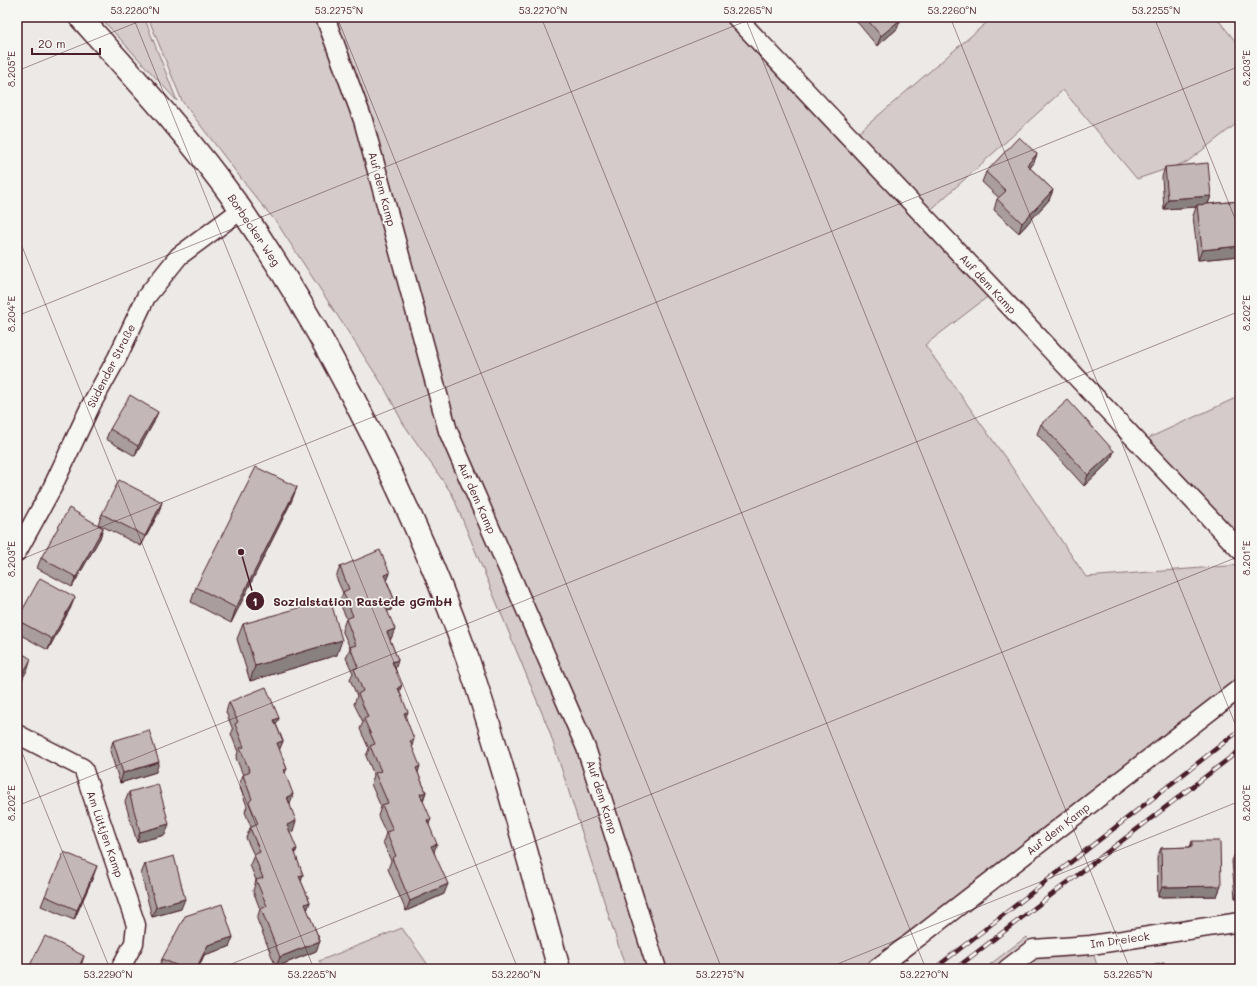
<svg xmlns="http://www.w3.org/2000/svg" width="1257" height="986" viewBox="0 0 1257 986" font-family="Mali,sans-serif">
  <rect width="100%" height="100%" fill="#ece9e6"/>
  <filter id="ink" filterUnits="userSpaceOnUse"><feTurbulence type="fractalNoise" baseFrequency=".025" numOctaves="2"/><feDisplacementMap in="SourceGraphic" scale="8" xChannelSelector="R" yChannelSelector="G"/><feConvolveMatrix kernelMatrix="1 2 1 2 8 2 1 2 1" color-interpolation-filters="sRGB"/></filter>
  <g filter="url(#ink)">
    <path fill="#d4cbca" stroke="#8f757a" d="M100,17H144L177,101Z
      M148,17H725L990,295L925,345L1009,463L1086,577L1240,565V690L894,969H635L625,966L549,730L452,494L403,423L384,387L277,223L253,194L182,101Z
      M993,17H1216L1240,47V121L1187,162L1137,179L1063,90L924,216L851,139Z
      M1240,396V549L1140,442Z
      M402,928L431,969H325L319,961Z
      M1026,937L1034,949L1091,945L1098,969H984Z"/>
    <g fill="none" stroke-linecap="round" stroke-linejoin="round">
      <defs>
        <path id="minor" d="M325,17L363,120L448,431L586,748L657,969
          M736,17L1240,550
          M17,552L52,488L91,405L117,358L146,297L179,256L241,210
          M17,734L83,768L136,925L134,943L120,969
          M876,969L925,932L1240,688
          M1007,969L1033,949L1091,945L1240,922"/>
        <path id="tertiary" d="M80,17C136,79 192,140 240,208C272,254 301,302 328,351C382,449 430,551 467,657C502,760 530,865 559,969"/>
      </defs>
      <use href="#minor" stroke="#4a1f2b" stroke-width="21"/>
      <use href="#tertiary" stroke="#4a1f2b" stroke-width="25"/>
      <path stroke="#4a1f2b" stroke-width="2.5" stroke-dasharray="1 3" stroke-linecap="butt" d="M53,17L58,23"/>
      <use href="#minor" stroke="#f6f6f2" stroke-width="18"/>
      <use href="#tertiary" stroke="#f6f6f2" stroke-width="22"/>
      <defs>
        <path id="rail" d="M934,969L1240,730
          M955,969L1240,750"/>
      </defs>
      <use href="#rail" stroke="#4a1f2b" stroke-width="4.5"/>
      <use href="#rail" stroke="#f6f6f2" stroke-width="3" stroke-dasharray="9" stroke-linecap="butt"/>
    </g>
    <path fill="#a99d9d" stroke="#4a1f2b" d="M853,17H899L897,29L877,46Z
      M1037,154L1033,164L1030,168L1053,190L1049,200L1019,233L994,210L997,199L999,198L982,182L986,172Z
      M1165,167L1211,196L1208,204L1240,201V256L1198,260L1193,216L1196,207L1164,209L1162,177Z
      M154,422L135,456L106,439L110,429Z
      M1041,424L1114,451L1110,461L1084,486L1037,434Z
      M297,487L291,502L231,623L191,602L196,587Z
      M159,512L141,546L98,524L102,514Z
      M103,528L100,538L72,587L37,568L41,558Z
      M340,567L390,573L387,581L394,599L391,610L387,611L391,639L390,640L398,660L395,669L418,773L426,792L423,801L429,825L434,851L444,894L406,911L388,869L391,861L383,842L386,833L378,816L381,807L371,784L374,775L366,756L369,749L360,729L363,722L354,704L357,696L350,679L353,673L346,658L350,648L342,630L346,619H347L339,602L343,593L336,577Z
      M71,607L48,650L17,633V619Z
      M243,624L337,655L250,681L237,639Z
      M229,702L279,718L276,724L283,741L279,750L287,769L285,773L290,804L293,831L290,832L295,854L303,875L301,881L310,902L307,910L320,941L316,951L276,967L257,919L260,909L253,891L256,880L250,865L254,855L246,838L250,828L251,827L245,812L247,806L239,785L243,775L236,758L238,752L231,734L233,730L226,712Z
      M113,741L156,772L120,783L110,751Z
      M129,792L165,835L137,842L125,802Z
      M1192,841L1221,886L1217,896L1158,897L1157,858L1161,848L1190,847Z
      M1236,851L1240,897L1235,898L1232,861Z
      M145,864L181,909L152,917L141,874Z
      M93,877L74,920L41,906L45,896Z
      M233,937L229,947L204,955L198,969H158L162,959Z"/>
    <path fill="#898080" stroke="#4a1f2b" d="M901,19L897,29L877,46L881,36Z
      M1037,154L1033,164L1023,175L1027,165Z
      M1053,190L1049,200L1019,233L1022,223Z
      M1211,196L1207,206L1197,205L1196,207L1164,209L1168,199Z
      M1240,246V256L1198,260L1202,250Z
      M158,412L154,422L135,456L138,446Z
      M1114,451L1110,461L1084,486L1088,475Z
      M297,487L291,502L231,623L236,608Z
      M162,502L159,512L141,546L145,536Z
      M103,528L100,538L72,587L76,577Z
      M390,573L386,583L384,575Z
      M75,597L71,607L48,650L52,639Z
      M394,599L391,610L380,614L384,603Z
      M395,629L391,639L383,642L387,632Z
      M342,640L337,655L250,681L255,666Z
      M31,659L28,669L17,688V684Z
      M398,660L395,670L392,662Z
      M402,685L398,695V688Z
      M408,712L404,722V713Z
      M279,718L275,728L274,720Z
      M414,739L411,749L410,741Z
      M283,741L279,751L277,743Z
      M159,762L156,772L120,783L123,773Z
      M420,766L417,776L416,768Z
      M426,792L422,802L420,794Z
      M293,794L290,804L287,797Z
      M431,819L427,829V820Z
      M296,821L293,831L284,835L287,825Z
      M169,824L165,835L137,842L140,832Z
      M437,844L433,854L431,846Z
      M297,849L293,859L294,850Z
      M97,866L93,877L74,920L77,910Z
      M303,875L300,885L299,876Z
      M448,884L444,894L406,911L410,901Z
      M1221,886L1217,896L1158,897L1162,887Z
      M1240,887V897L1235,898L1239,888Z
      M185,899L181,909L152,917L156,907Z
      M310,902L306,913L305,904Z
      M233,937L229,947L204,955L198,969H196L208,945Z
      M320,941L316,951L276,967L280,957Z
      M84,956L81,966L79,969H78Z"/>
    <path fill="#c4b7b7" stroke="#4a1f2b" d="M865,17H899L901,19L881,36Z
      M1019,137L1037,154L1027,165L1053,190L1022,223L997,199L1006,191L986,172Z
      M1208,163L1211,196L1168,199L1165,167Z
      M1240,201V246L1202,250L1197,205Z
      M130,395L158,412L138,446L110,429Z
      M1068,400L1114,451L1088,475L1041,424Z
      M256,467L297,487L236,608L196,587Z
      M119,480L162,502L145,536L102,514Z
      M69,508L103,528L76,577L41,558Z
      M380,550L390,573L384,575L394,599L384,603L395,629L387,632L398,660L392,662L402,685L398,688L408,712L404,713L414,739L410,741L420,766L416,768L426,792L420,794L431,819L427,820L437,844L431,846L448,884L410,901L392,858L396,856L386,832L393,830L382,805L388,803L375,773L381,771L370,746L375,744L364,719L368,717L358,694L363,691L354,669L358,667L350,647L356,645L346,619L353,616L343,592L349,589L340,567Z
      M40,578L75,597L52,639L17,620Z
      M330,599L342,640L255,666L243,624Z
      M17,650L31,659L17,684Z
      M266,687L279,718L274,720L283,741L277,743L287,769L284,770L293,794L287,797L296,821L287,825L297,849L294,850L303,875L299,876L310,902L305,904L320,941L280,957L261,909L267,906L256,880L263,878L254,855L260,852L250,828L258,824L249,802L252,799L243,775L250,772L240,748L244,747L235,724L238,722L229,702Z
      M149,730L159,762L123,773L113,741Z
      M158,784L169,824L140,832L129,792Z
      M1192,841H1220L1221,886L1162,887L1161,848L1192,847Z
      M1240,850V887L1239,888L1236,851Z
      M64,852L97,866L77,910L45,896Z
      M174,856L185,899L156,907L145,864Z
      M222,904L233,937L208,945L196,969H185L162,959L185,916Z
      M45,936L84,956L78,969H28Z
      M1164,963L1165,969H1139Z"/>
  </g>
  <path fill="none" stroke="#4a1f2b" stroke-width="1" stroke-opacity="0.45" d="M133,17L518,969M337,17L722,969M541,17L926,969M745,17L1130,969M950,17L1240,736M1154,17L1240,231M17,71L150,17M17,234L314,969M17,316L756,17M17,561L1240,66M17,740L110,969M17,806L1240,311M219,969L1240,556M825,969L1240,801"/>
  <g text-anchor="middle" stroke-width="3.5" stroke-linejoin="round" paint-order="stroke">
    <g font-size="11" fill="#4a1f2b" stroke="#f6f6f2">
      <text transform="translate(382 189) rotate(75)" y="4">Auf dem Kamp</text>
      <text transform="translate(254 230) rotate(56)" y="4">Borbecker Weg</text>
      <text transform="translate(988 284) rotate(47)" y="4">Auf dem Kamp</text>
      <text transform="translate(111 366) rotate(-63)" y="4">Südender Straße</text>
      <text transform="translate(477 498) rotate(66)" y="4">Auf dem Kamp</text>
      <text transform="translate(602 797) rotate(72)" y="4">Auf dem Kamp</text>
      <text transform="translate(1058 829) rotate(-38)" y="4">Auf dem Kamp</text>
      <text transform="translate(105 834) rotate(71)" y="4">Am Lüttjen Kamp</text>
      <text transform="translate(1120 940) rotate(-8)" y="4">Im Dreieck</text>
    </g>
  </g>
  <path fill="none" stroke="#4a1f2b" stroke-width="1.5" d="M241 552L255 601"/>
  <g fill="#4a1f2b" stroke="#f6f6f2" stroke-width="1.5">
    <circle cx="241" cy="552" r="4"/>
    <circle cx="255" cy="601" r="10"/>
  </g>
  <g font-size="12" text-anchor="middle" font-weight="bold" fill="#fff">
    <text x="255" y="606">1</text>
  </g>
  <g font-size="12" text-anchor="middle" font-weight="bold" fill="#4a1f2b" stroke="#f6f6f2" stroke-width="3.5" stroke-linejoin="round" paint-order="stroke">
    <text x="363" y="606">Sozialstation Rastede gGmbH</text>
  </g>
  <rect width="1257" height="986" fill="none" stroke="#f6f6f2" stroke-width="44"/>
  <path d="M32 48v6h68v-6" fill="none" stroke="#4a1f2b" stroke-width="2"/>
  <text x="38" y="48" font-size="12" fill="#4a1f2b" stroke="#f6f6f2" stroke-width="3" paint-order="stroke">20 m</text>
  <rect x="22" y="22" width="1213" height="942" fill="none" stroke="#4a1f2b" stroke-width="1.5"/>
  <g font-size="10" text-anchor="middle" fill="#4a1f2b">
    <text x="135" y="14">53.2280°N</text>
    <text x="339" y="14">53.2275°N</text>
    <text x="543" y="14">53.2270°N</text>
    <text x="748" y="14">53.2265°N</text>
    <text x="952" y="14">53.2260°N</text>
    <text x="1156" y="14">53.2255°N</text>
    <text transform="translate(1246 68) rotate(-90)" y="4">8.203°E</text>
    <text transform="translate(11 69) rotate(-90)" y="4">8.205°E</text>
    <text transform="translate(1246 313) rotate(-90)" y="4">8.202°E</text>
    <text transform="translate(11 314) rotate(-90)" y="4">8.204°E</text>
    <text transform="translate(1246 558) rotate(-90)" y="4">8.201°E</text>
    <text transform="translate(11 559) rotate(-90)" y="4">8.203°E</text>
    <text transform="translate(1246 803) rotate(-90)" y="4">8.200°E</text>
    <text transform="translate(11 803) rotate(-90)" y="4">8.202°E</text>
    <text x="108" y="978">53.2290°N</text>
    <text x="312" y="978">53.2285°N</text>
    <text x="516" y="978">53.2280°N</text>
    <text x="720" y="978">53.2275°N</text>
    <text x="924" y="978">53.2270°N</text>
    <text x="1128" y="978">53.2265°N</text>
  </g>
</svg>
